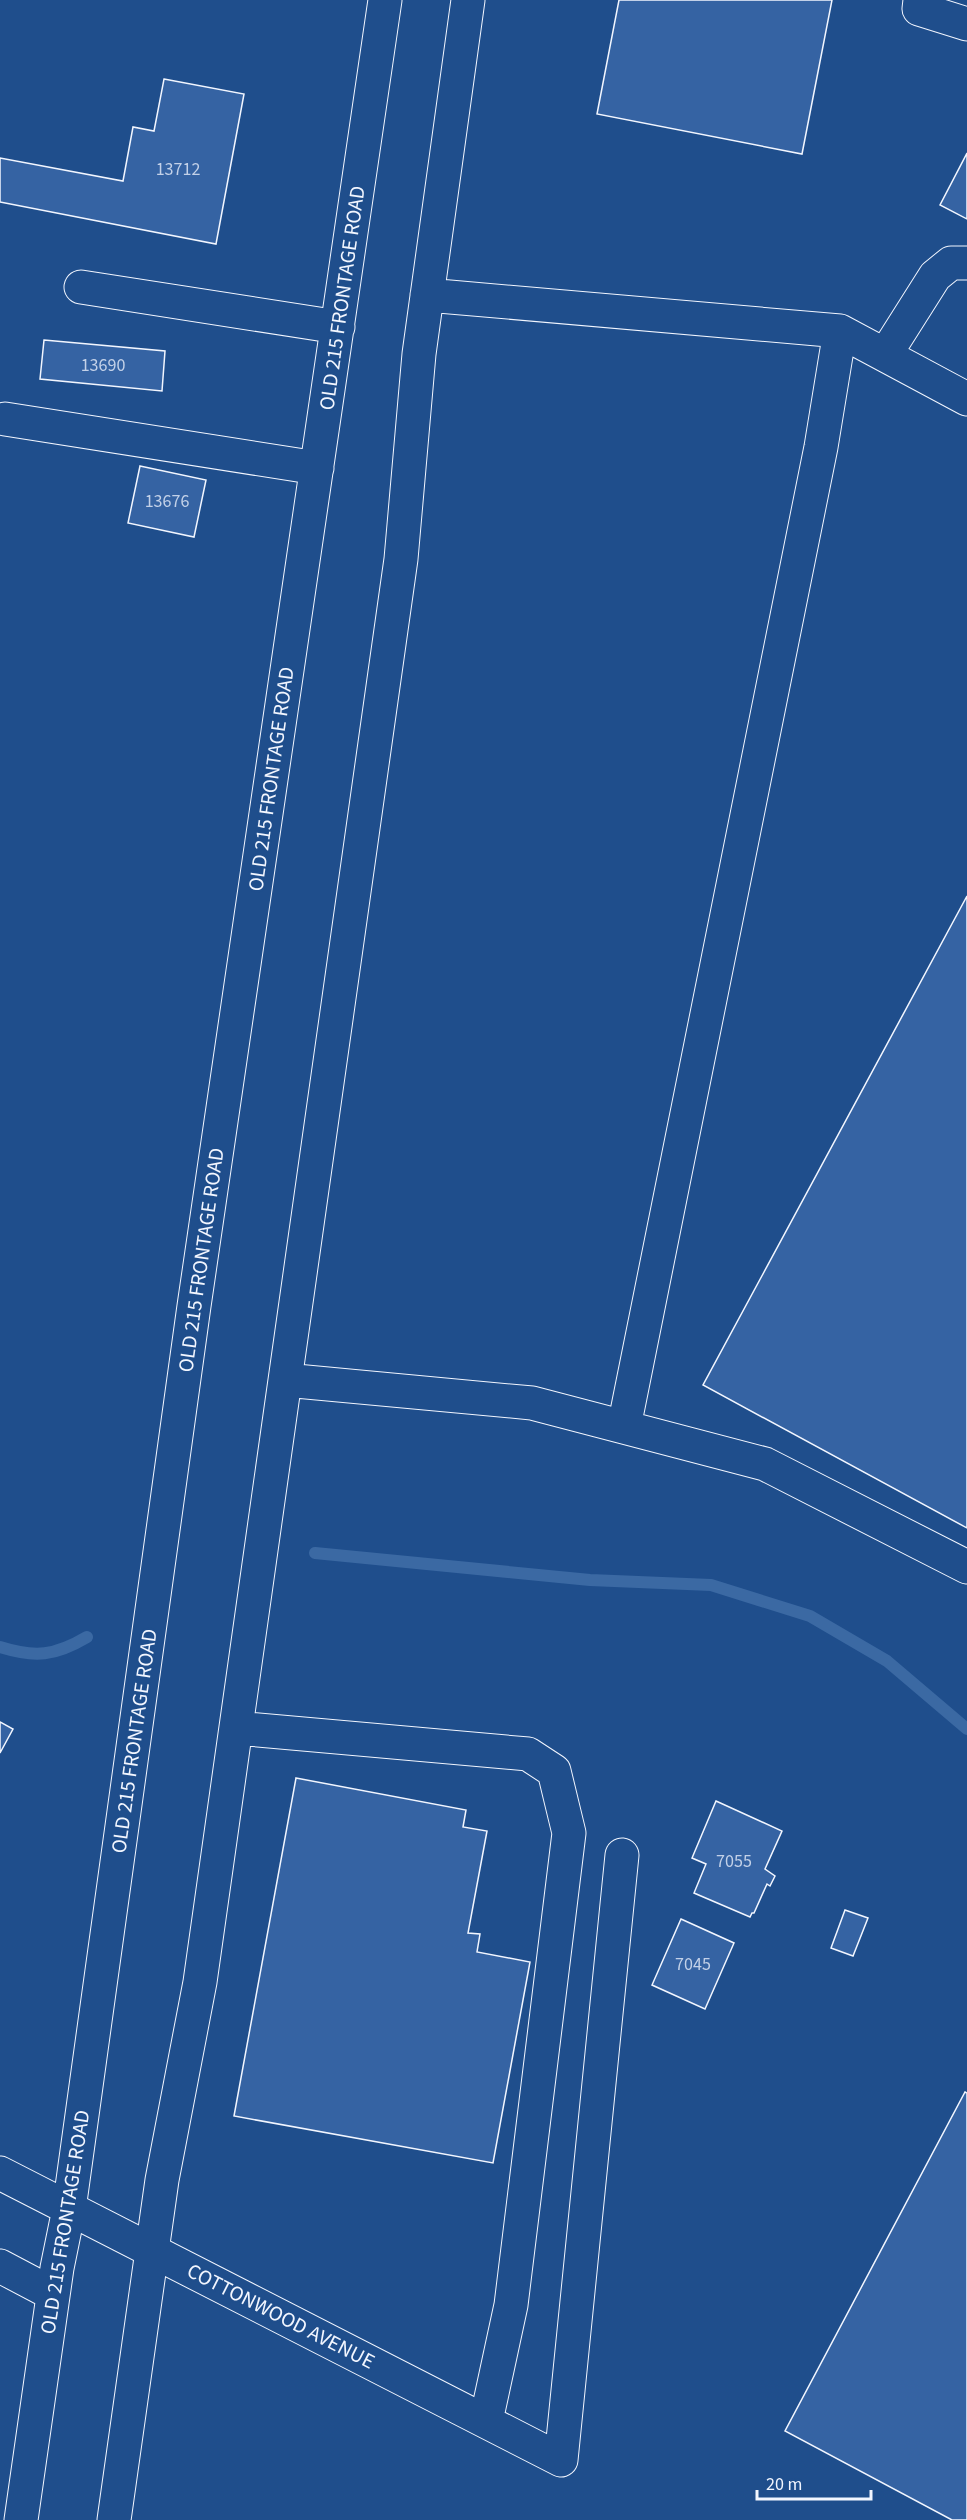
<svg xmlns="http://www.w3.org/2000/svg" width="967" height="2520" viewBox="0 0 967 2520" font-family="'Source Sans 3',sans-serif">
  <rect width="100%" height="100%" fill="#1f4e8c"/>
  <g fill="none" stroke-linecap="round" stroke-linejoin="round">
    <path stroke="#3b69a3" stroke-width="12" d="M315,1553L590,1580L711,1585L810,1616L887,1661L967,1729
      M0,1647C35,1658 55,1656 87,1637"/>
  </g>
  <path fill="#3563a3" stroke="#f2f6ff" stroke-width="1.5" d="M619,0H832L802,154L597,114Z
    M164,79L244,94L216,244L0,202V158L123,181L133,127L154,131Z
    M967,153V219L940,205Z
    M44,340L165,351L162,391L40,379Z
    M140,466L206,480L194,537L128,523Z
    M967,896V1528L703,1385Z
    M0,1722L13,1729L0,1753Z
    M296,1778L466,1810L463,1827L487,1831L468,1933L480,1934L477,1952L530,1962L493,2163L234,2116Z
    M716,1801L782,1831L765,1869L775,1876L770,1886L767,1884L754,1913H752L750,1917L694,1893L706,1864L692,1858Z
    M845,1910L868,1918L853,1956L831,1948Z
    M681,1919L734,1943L705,2009L652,1985Z
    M965,2092L967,2093V2520H952L785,2431Z"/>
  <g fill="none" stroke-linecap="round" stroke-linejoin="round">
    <defs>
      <path id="minor" d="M920,0L919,9L967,24
        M81,287L338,327
        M427,295L840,331L967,399
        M885,355L935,276L951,263H967
        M5,419L317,468
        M285,1380L532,1403L765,1464L967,1567
        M624,1427L821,447L840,331
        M236,1728L528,1754L554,1771L569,1833L511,2305L486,2421
        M0,2173L561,2460L622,1855
        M0,2266L53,2294
        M21,2520L57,2268L69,2209L194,1306L385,0
        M114,2520L162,2180L200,1982L401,559L419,354L468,0"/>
    </defs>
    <use href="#minor" stroke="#f2f6ff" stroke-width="35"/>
    <use href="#minor" stroke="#1f4e8c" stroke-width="33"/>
  </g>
  <g text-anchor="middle" stroke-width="4.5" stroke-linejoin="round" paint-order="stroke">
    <g font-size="18" fill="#c3d1e8">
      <text x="178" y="175">13712</text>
      <text x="103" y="371">13690</text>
      <text x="167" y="507">13676</text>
      <text x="734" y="1867">7055</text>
      <text x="693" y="1970">7045</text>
    </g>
    <g font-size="21" fill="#f2f6ff" stroke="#1f4e8c">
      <text transform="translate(342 298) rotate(-82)" y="7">OLD 215 FRONTAGE ROAD</text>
      <text transform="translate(271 779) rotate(-82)" y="7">OLD 215 FRONTAGE ROAD</text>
      <text transform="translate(201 1260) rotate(-82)" y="7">OLD 215 FRONTAGE ROAD</text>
      <text transform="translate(134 1741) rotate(-82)" y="7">OLD 215 FRONTAGE ROAD</text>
      <text transform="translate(65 2222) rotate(-81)" y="7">OLD 215 FRONTAGE ROAD</text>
      <text transform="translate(281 2316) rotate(27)" y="7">COTTONWOOD AVENUE</text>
    </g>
  </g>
  <path d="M757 2490v9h114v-9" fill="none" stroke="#f2f6ff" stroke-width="3"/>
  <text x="766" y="2490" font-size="18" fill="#f2f6ff" stroke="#1f4e8c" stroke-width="4.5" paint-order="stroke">20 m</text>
</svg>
